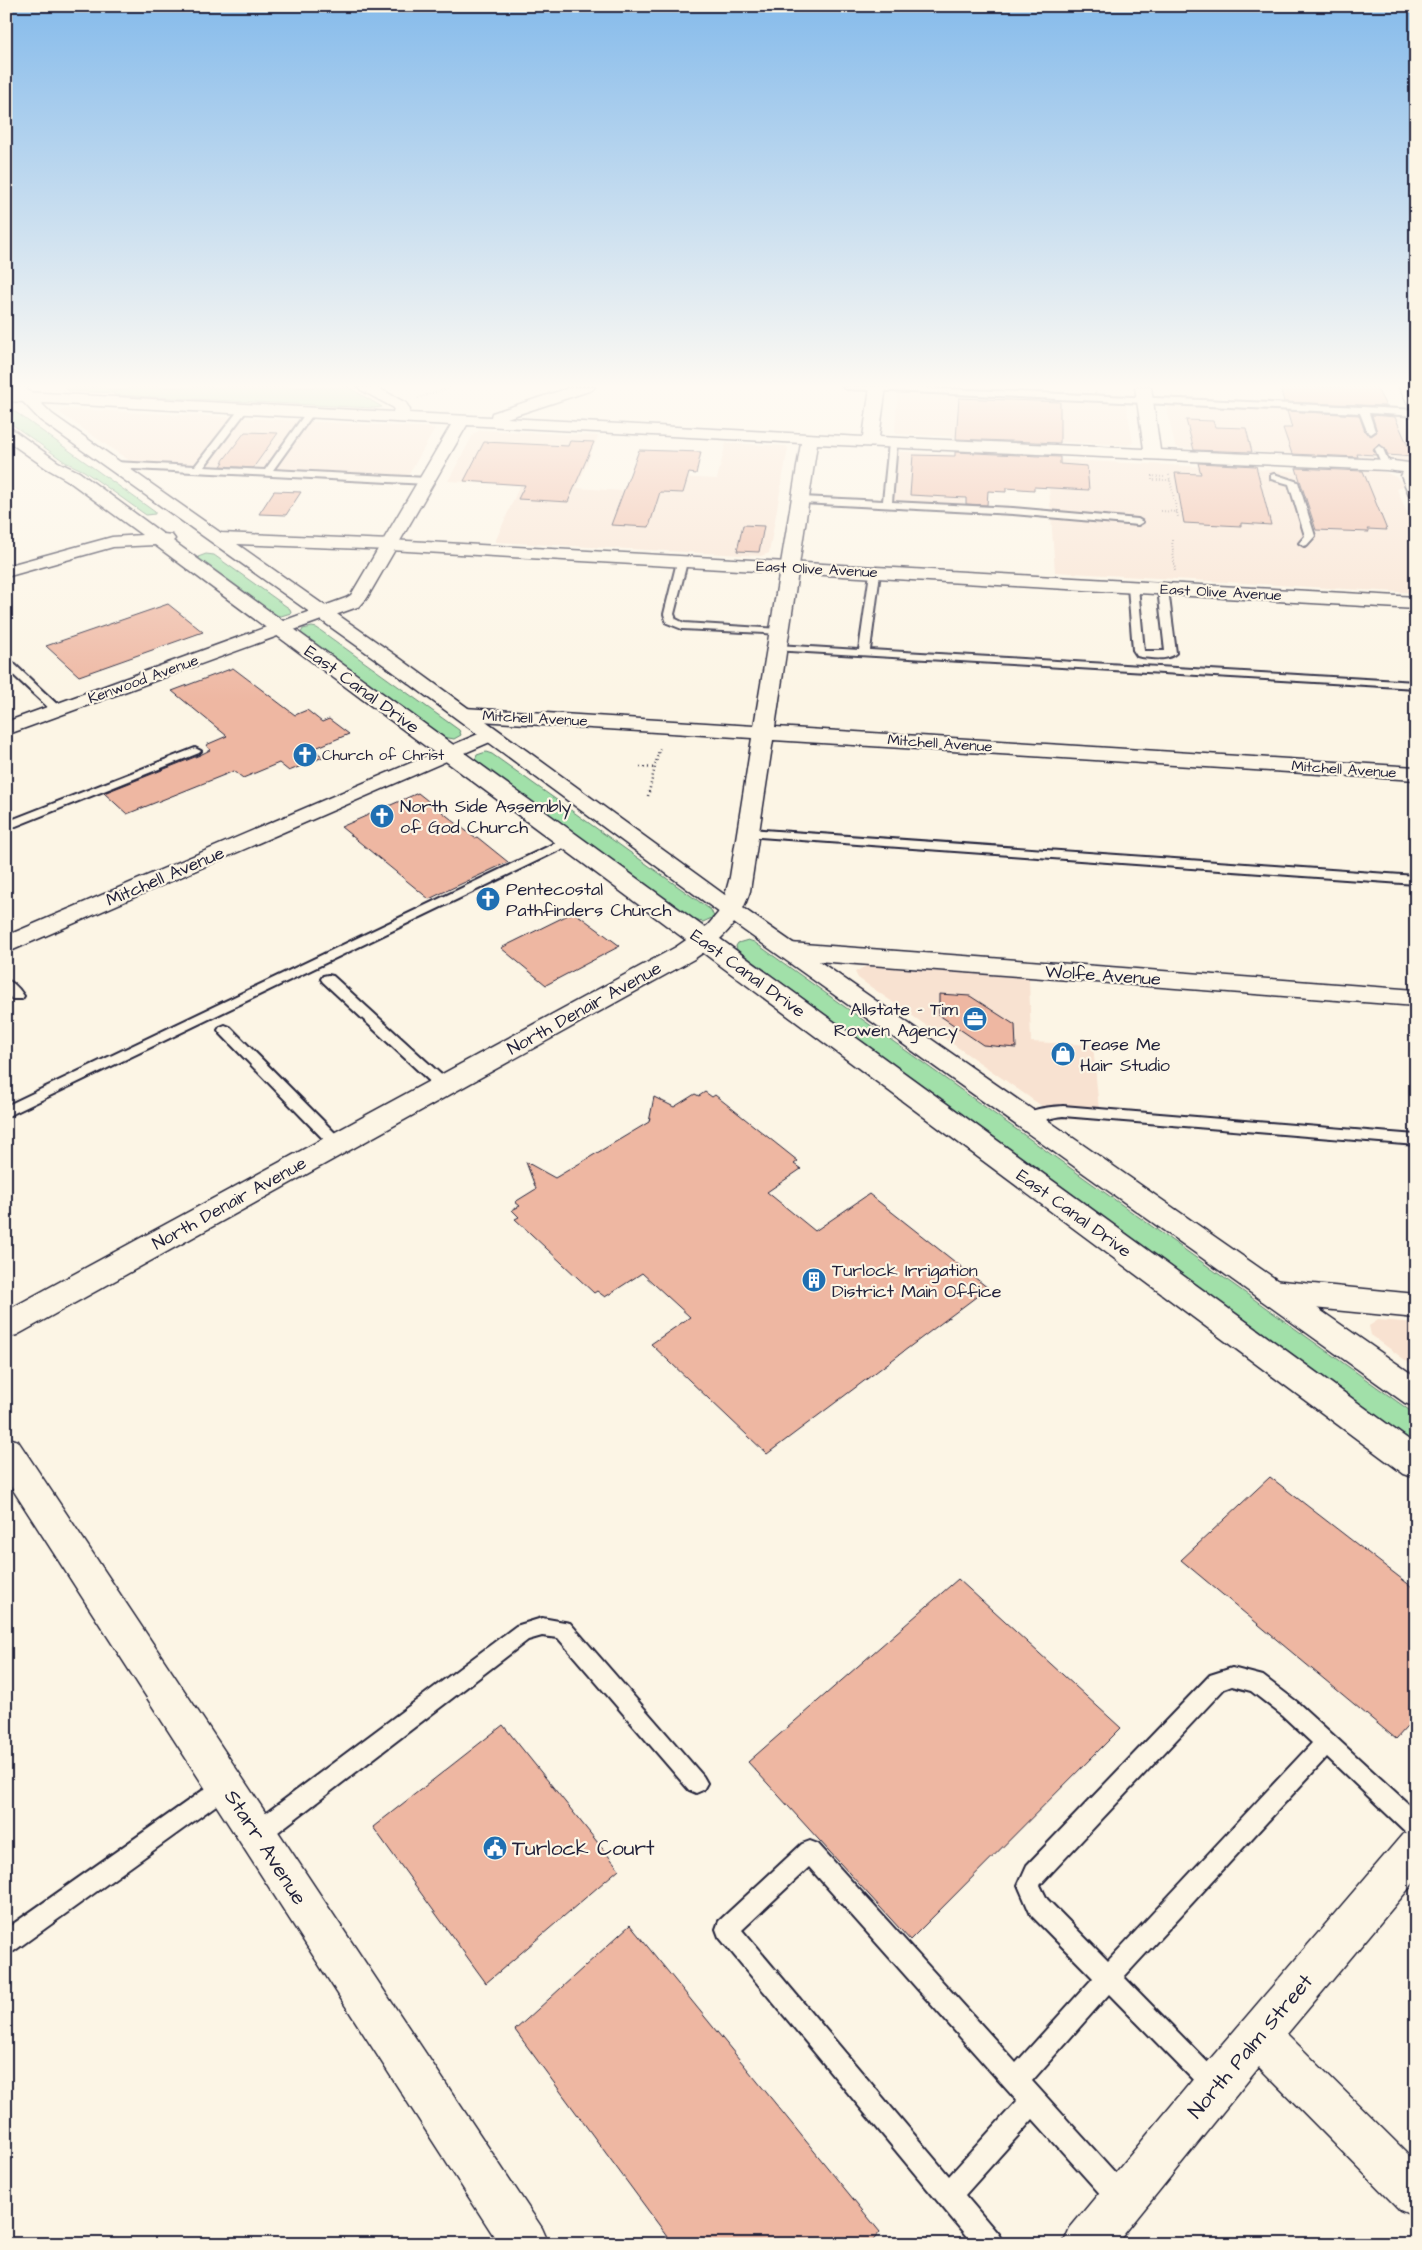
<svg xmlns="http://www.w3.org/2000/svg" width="1422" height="2250" viewBox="0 0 1422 2250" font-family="'Architects Daughter',sans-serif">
  <rect width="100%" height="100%" fill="#fcf5e5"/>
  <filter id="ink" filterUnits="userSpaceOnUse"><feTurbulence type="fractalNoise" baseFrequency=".02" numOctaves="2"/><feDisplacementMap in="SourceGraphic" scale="10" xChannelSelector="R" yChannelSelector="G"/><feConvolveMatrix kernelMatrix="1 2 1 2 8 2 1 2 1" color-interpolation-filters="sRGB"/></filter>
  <g filter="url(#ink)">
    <path fill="#f8e2d1" d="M898,387L1125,397L1133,443L1127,445L897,434L895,432Z
      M1165,399L1399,410L1416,446V464H1405L1392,459L1179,448L1175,446Z
      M68,409L433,428L435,429L404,483L140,468L60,413L62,410Z
      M481,430L598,436L577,488L653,493L659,476L717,479L726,443L786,446L788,448L769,553L761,556L495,542L520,485L448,481L474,433Z
      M888,451L965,455L964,512L882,507Z
      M1047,459L1351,474L1363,469L1385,472L1396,477L1404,485L1397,489L1416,534V593L1055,572Z
      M866,966L1029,978L1031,1042L1093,1045L1100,1121L1059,1118L858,978L855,972Z
      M1378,1320L1416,1323V1368L1371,1335L1369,1326Z"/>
    <path fill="#a1e0a9" stroke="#628172" d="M102,387L115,391L138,387H348L382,407L374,408L114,395V393L69,391L65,388Z
      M7,406L155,512V514L146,515L84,471L65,462L6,420Z
      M206,554L214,555L290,609L291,613L281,616L274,615L199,560L198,557Z
      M312,627L317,628L459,730L461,735L454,739L443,737L301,633L303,629Z
      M486,752L492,754L711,910L714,917L703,922L694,920L475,760L477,755Z
      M748,940L754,942L1416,1415V1444L737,950L736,946L738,943Z"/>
    <path fill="#eeb7a2" stroke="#22223b" d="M1280,387H1376L1386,406L1284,402Z
      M959,398L1060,402V443L956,439Z
      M1287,411L1359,415L1365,432L1371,436L1377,432L1372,415L1395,417L1413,457L1388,455L1385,448L1379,444L1373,449L1376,455L1357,454L1358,457L1292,454L1283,428H1292Z
      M1186,420L1213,421L1215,427L1246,428L1252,452L1194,450Z
      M245,432L278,433L253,468L221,466L224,462H222Z
      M570,441L594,442L568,502L518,499L525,485L464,481L484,442L568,446Z
      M639,450L701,452L696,474L689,473L683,493L660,492L649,527L611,525Z
      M955,452L1060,457V464L1087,466L1089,490L1034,487V490L1006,488V492L988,491L987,505L966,504V498L910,495L913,455L955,456Z
      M1198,463L1256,466L1271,525L1241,523V526L1184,523L1175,473L1201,474Z
      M1296,468L1363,471L1387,530L1367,529L1369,532L1316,530Z
      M274,491L301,492L286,515L259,514Z
      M743,525L764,526L759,552L737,551Z
      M168,604L203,632L79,676L46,646Z
      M233,668L295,715L307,710L322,722L329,719L349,734L313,749L323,757L289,771L279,763L243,778L234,771L127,814L104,793L200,755L210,750L206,745L227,736L172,691Z
      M418,793L475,838L477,837L508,862L429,899L341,827Z
      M574,912L620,946L546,985L501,948Z
      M939,994L970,996L1015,1025L1016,1048L983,1045L939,1015Z
      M705,1092L712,1097L715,1095L798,1161L794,1164L801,1169L767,1192L815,1231L869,1194L988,1288L767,1454L651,1344L690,1317L642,1273L605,1297L597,1291L594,1293L515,1219L519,1217L512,1210L520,1206L515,1202L536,1189L526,1162L555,1178L649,1122L654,1097L674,1107L695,1094L699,1096Z
      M1270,1477L1416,1590V1717L1396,1739L1181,1560Z
      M958,1579L1121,1728L910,1940L748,1762Z
      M503,1725L619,1869L486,1983L373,1827Z
      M630,1925L880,2232L870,2244H673L515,2030Z"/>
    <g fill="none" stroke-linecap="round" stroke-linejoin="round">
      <defs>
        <path id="lane" d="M843,387H901L1363,407L1416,410V416L1369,413L1375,431L1371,434L1367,431L1360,413L847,389Z
          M244,406L248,409L204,467L265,470L307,411L310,410L314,413L273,470L427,478L432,481L427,484L114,468L110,465L114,462L195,466L241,407Z
          M893,440L897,443L892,502L1013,508L1138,519L1143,522L1138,525L1013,514L802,503L797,500L802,497L883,501L889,443Z
          M1379,446L1383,449L1390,465L1389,467L1382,465L1375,449Z
          M1274,474L1298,482L1315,536L1307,545L1304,546L1299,543L1305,536L1289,484L1271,479V475Z
          M682,559L687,562L674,614L676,619L684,623L779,629L783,630V634L682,629L667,623L664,614L677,562Z
          M875,570L880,573L870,650L1416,682V688L773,650V646L777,645L859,650L870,573Z
          M1133,584L1138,587L1144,651H1165L1158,589L1163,586L1168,589L1176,653C1167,661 1153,658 1141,657L1137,656L1133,650L1128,587Z
          M6,659L10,660L61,708L63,710L61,712H53L6,668Z
          M195,748L201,751L199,753L6,830V822Z
          M749,829L1416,876V884L745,836L743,833L745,830Z
          M568,837L574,841L572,844L6,1117V1106Z
          M328,975L333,976L448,1081L450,1085L448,1089H438L323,982L321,979L323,976Z
          M6,980C14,982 20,990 24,996L22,999H12L6,993Z
          M225,1025L230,1027L342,1140L345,1144L342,1148L337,1149L332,1148L220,1033L218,1030L220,1027Z
          M1063,1106L1416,1135V1145L1063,1116C1051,1117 1031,1125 1023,1123L1021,1119C1027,1108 1051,1107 1063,1106Z
          M542,1618L570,1623L703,1776L707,1783L703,1790L696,1793L689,1790L558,1638L542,1636L528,1640L265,1842L257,1845L249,1842L246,1834L249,1826L516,1626Z
          M1232,1668L1263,1676L1297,1702L1416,1811V1837L1408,1834L1327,1757L1124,1977L1222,2077L1226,2085L1222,2093L1214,2097L1206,2093L1109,1994L1032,2081L1129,2188L1132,2197L1129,2206L1120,2209L1111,2206L1033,2119L965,2195L999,2235L1003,2244H973L719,1937L716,1929L719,1921L802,1844L810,1841L818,1844L1016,2063L1093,1978L1031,1915L1018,1885L1027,1865L1210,1675ZM1232,1686L1251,1691L1283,1716L1312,1743L1108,1961L1047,1899L1040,1885L1224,1689ZM809,1867L1017,2101L949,2176L742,1930Z
          M226,1776L233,1779L237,1786L233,1793L14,1951L6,1954V1929L219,1779Z"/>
        <path id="street" d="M358,387H377L406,403L410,410L409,413L491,417L492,413L572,387H595L592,390L507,418L863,437L870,387H886L879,437L1144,449L1135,387H1151L1160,450L1386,460L1416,464V498L1410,497L1401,476L1403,472L1386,470L817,444L775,727L1416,767V780L773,740L750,891C740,923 721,941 694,959L17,1335L6,1338V1311L676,947L708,925L718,913L723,903L730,877L752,738L464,720L457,718L454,714L457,710L464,708L754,726L801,443L467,425L367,598L360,606L6,735V722L346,598L351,595L451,425L6,401V391L393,412L394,408L361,390Z
          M1399,387H1415L1416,412L1411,410Z
          M490,729L497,731L500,735L497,739L6,953V936Z
          M790,943L1416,990V1006L790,959L781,956L778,951L781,946Z
          M1272,1280L1416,1294V1318L1272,1304L1261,1300L1257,1292L1261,1284Z
          M6,1437L18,1441L542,2228L549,2244H499L6,1479Z
          M1416,1829V1880L1287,2034L1416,2162V2217L1400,2210L1259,2067L1116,2244H1063L1070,2228L1200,2071L1402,1835Z"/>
        <path id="secondary" d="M9,387H25L52,414L221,533L390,540L1416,597V609L390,550L237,544L398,657L740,906L1416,1377V1407L1405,1403L724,916L384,665L40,420Z
          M6,427L12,429L58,462L79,472L163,534L172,535L175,539L173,541L1416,1445V1478L1404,1474L155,545L113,547L6,577V566L112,537L142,535L67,480L46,468L6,440Z"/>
      </defs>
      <use href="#lane" stroke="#22223b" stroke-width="4"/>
      <use href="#street" stroke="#22223b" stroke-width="3"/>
      <use href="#secondary" stroke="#22223b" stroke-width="3"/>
      <path stroke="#22223b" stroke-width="2" stroke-dasharray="0.5 2.5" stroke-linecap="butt" d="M418,398L452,387
        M1169,475L1178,517
        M1164,477L1152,476V480H1170
        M1161,511L1177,512
        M1172,540L1175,571"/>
      <path stroke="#22223b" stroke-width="2.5" stroke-dasharray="1 3" stroke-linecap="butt" d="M640,767L655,768
        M648,796L660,746"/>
      <use href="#lane" fill="#fcf5e5" fill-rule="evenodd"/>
      <use href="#street" fill="#fcf5e5" fill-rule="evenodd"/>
      <use href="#secondary" fill="#fcf5e5" fill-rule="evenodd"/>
    </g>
  </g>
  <linearGradient id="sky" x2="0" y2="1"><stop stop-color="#86bbeb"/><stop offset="0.55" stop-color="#fefaf3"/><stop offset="1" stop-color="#fefaf3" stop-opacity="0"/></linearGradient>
  <rect width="1422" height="702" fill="url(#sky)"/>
  <defs>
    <symbol id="church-disc" viewBox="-11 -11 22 22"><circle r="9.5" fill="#1f6fb2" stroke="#fcf5e5"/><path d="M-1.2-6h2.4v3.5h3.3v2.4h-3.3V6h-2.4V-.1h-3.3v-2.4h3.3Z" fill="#fff"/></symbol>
    <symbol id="office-disc" viewBox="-11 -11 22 22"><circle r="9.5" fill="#1f6fb2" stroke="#fcf5e5"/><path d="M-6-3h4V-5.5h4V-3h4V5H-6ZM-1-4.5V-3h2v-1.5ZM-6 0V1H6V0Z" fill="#fff"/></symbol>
    <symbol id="shop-disc" viewBox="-11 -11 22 22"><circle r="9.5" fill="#1f6fb2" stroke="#fcf5e5"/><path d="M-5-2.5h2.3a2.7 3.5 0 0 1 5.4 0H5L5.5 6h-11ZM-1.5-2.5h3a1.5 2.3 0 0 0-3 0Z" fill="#fff"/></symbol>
    <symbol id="building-disc" viewBox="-11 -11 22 22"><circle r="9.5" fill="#1f6fb2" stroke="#fcf5e5"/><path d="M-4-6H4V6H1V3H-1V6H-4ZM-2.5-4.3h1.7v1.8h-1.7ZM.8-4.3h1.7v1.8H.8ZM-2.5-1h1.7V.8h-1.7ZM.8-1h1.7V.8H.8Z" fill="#fff"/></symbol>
    <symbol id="civic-disc" viewBox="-11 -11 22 22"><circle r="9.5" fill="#1f6fb2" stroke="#fcf5e5"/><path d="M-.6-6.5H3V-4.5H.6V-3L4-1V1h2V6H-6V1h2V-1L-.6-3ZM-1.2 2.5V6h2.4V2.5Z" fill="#fff"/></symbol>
  </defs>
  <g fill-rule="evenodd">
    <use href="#church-disc" x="291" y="741" width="28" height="28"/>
    <use href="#church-disc" x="368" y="802" width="28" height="28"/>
    <use href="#church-disc" x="474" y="885" width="28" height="28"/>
    <use href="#office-disc" x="961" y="1005" width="28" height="28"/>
    <use href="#shop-disc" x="1049" y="1040" width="28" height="28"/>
    <use href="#building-disc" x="800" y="1266" width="28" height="28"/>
    <use href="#civic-disc" x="481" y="1834" width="28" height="28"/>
  </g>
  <g text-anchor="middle" stroke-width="4.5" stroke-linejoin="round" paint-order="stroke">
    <g font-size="15" fill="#22223b" stroke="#fcf5e5">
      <text transform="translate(817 569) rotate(3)" y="5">East Olive Avenue</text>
      <text transform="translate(1221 592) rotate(3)" y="5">East Olive Avenue</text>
      <text transform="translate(143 679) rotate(-20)" y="5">Kenwood Avenue</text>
      <text transform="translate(535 718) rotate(3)" y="5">Mitchell Avenue</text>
      <text transform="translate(940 743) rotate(4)" y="5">Mitchell Avenue</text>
      <text transform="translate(1344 769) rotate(4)" y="5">Mitchell Avenue</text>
    </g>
    <g font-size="15" fill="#22223b" stroke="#fcf5e5" text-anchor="start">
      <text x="322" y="760">Church of Christ</text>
    </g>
    <g font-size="18" fill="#22223b" stroke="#fcf5e5">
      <text transform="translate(362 689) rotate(36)" y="6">East Canal Drive</text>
      <text transform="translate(165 876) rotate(-23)" y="6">Mitchell Avenue</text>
      <text transform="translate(748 973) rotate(36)" y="6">East Canal Drive</text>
      <text transform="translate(1103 975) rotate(4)" y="6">Wolfe Avenue</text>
      <text transform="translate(584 1008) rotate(-29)" y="6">North Denair Avenue</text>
      <text transform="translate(229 1203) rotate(-29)" y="6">North Denair Avenue</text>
      <text transform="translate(1074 1213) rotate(36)" y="6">East Canal Drive</text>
    </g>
    <g font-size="18" fill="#22223b" stroke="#fcf5e5" text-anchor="start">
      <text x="400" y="812">North Side Assembly<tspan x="400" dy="21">of God Church</tspan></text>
      <text x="506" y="895">Pentecostal<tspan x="506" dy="21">Pathfinders Church</tspan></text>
      <text x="958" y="1015" text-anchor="end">Allstate - Tim<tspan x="958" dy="21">Rowen Agency</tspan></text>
      <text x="1080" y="1050">Tease Me<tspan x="1080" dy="21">Hair Studio</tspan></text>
      <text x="832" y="1276">Turlock Irrigation<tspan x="832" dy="21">District Main Office</tspan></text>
    </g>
    <g font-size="21" fill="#22223b" stroke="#fcf5e5">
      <text transform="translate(266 1847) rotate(57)" y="7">Starr Avenue</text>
      <text transform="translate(1250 2046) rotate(-50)" y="7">North Palm Street</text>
    </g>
    <g font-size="21" fill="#22223b" stroke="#fcf5e5" text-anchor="start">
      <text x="512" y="1855">Turlock Court</text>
    </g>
  </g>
  <rect width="1422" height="2250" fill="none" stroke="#fcf5e5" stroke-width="25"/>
  <rect x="12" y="12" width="1397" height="2225" fill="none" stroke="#22223b" stroke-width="2" filter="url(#ink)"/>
</svg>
